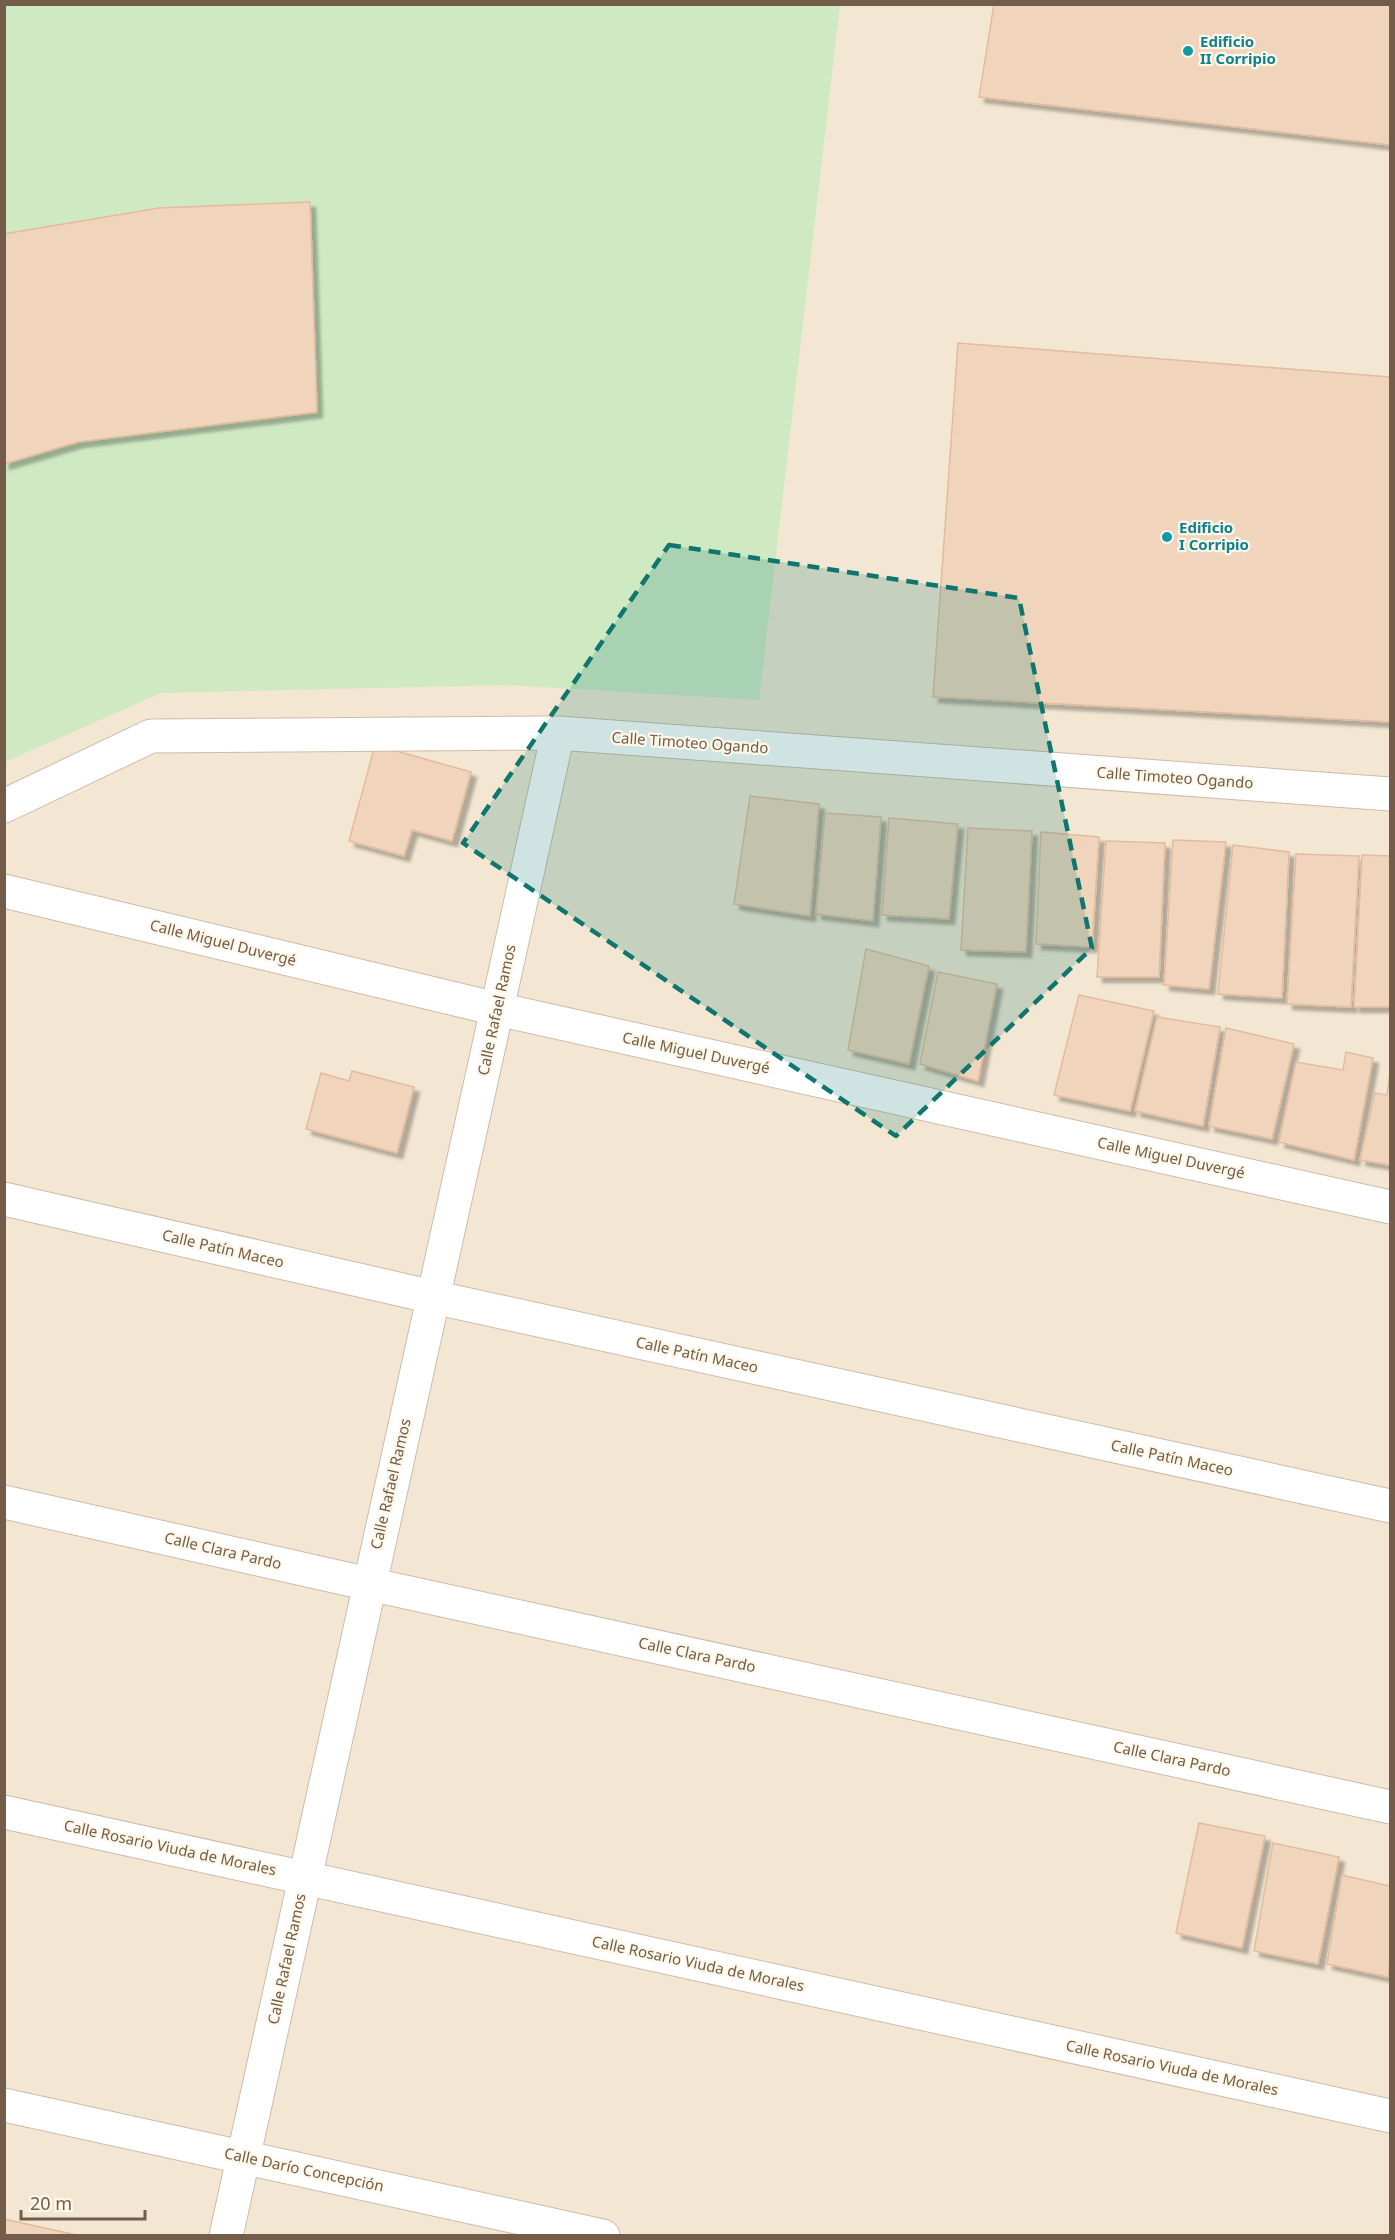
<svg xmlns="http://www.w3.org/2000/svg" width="1395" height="2240" viewBox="0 0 1395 2240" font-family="'Noto Sans',sans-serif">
  <defs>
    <filter id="shadow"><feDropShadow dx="5.5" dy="5.5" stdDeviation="1.5" flood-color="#0004"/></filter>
  </defs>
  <rect width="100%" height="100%" fill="#fcf4e4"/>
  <path fill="#f3e6d2" d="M5,5H1390V2235H5Z"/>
  <path fill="#cfe9c3" d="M5,5H840L759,700L508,685L161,693L5,762Z"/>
  <path fill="#f0d5bc" stroke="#e2bc9d" stroke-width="1.5" filter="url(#shadow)" d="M994,4H1390V145L979,97Z
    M310,202L317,412L78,442L4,464V234L159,208Z
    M958,343L1390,377V722L933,697Z
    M375,745L471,772L452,841L412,830L404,856L349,841Z
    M750,796L819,804L810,916L734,904Z
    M825,813L881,817L873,921L816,914Z
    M889,818L958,824L949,919L882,915Z
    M968,828L1032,831L1026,952L961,950Z
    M1041,832L1099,837L1092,947L1036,944Z
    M1173,840L1226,842L1209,989L1164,985Z
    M1106,841L1165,843L1159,977H1097Z
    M1233,845L1289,852L1282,998L1218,994Z
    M1296,854L1359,856L1351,1007L1287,1004Z
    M1362,855L1390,856V1007H1354Z
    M866,949L929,966L909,1064L848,1050Z
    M938,972L997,984L978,1081L920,1064Z
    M1079,995L1154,1011L1130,1111L1054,1095Z
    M1157,1017L1220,1027L1203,1126L1135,1111Z
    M1226,1028L1294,1044L1272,1139L1209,1126Z
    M1346,1052L1373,1058L1354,1160L1279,1142L1296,1062L1343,1070Z
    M352,1071L414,1087L397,1153L306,1129L321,1073L349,1081Z
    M1390,1073V1165L1360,1160L1375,1093L1387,1095Z
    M1199,1823L1265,1836L1242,1948L1176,1933Z
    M1273,1843L1339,1857L1318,1964L1254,1951Z
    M1342,1875L1390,1886V1964L1388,1977L1327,1964Z
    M4,2219L81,2236H4Z"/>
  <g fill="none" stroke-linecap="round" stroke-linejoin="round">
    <defs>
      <path id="street" d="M4,806L151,736L558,733L1390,794
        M4,891L497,1009L1390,1207
        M4,1199L433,1297L1390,1506
        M4,1502L369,1584L1390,1807
        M4,1812L1390,2116
        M4,2105L603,2236
        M226,2236L558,733"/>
    </defs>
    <use href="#street" stroke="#cdbcab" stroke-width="35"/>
    <use href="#street" stroke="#fff" stroke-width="33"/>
  </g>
  <path fill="#0f766e" fill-opacity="0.2" stroke="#0f766e" stroke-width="4.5" stroke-dasharray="12 8" stroke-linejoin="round" d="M669,545L1019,598L1092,948L896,1136L463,843Z"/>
  <g fill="#0f9aa8" stroke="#fff8ea" stroke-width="2">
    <circle cx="1188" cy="51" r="6"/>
    <circle cx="1167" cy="537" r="6"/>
  </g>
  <g text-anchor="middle" stroke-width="4.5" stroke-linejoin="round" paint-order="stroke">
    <g font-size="15" font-weight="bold" fill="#0d838f" stroke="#fff8ea" text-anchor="start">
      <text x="1200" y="47">Edificio<tspan x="1200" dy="17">II Corripio</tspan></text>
      <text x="1179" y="533">Edificio<tspan x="1179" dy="17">I Corripio</tspan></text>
    </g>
    <g font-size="15" fill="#735c4a" stroke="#fff8ea">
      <text transform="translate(690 743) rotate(4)" y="5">Calle Timoteo Ogando</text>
      <text transform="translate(1175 778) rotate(4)" y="5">Calle Timoteo Ogando</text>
      <text transform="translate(223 943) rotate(14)" y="5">Calle Miguel Duvergé</text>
      <text transform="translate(497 1010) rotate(-78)" y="5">Calle Rafael Ramos</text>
      <text transform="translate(696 1053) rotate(12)" y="5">Calle Miguel Duvergé</text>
      <text transform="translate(1171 1158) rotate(12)" y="5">Calle Miguel Duvergé</text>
      <text transform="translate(223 1249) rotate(13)" y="5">Calle Patín Maceo</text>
      <text transform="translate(697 1355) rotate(12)" y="5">Calle Patín Maceo</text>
      <text transform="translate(1172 1458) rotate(12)" y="5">Calle Patín Maceo</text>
      <text transform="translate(391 1484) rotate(-77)" y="5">Calle Rafael Ramos</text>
      <text transform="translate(223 1551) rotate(13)" y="5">Calle Clara Pardo</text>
      <text transform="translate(697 1655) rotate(12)" y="5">Calle Clara Pardo</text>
      <text transform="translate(1172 1759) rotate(12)" y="5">Calle Clara Pardo</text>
      <text transform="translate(170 1848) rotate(12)" y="5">Calle Rosario Viuda de Morales</text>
      <text transform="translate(287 1959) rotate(-78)" y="5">Calle Rafael Ramos</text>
      <text transform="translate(698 1964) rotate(12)" y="5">Calle Rosario Viuda de Morales</text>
      <text transform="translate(1172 2068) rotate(12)" y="5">Calle Rosario Viuda de Morales</text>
      <text transform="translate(304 2170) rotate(12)" y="5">Calle Darío Concepción</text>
    </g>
  </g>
  <rect width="1395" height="2240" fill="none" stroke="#735c4a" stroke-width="12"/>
  <path d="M21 2210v9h124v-9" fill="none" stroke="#735c4a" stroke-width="3"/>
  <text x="30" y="2210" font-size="18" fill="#735c4a" stroke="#fff8ea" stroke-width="4.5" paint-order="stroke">20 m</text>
</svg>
